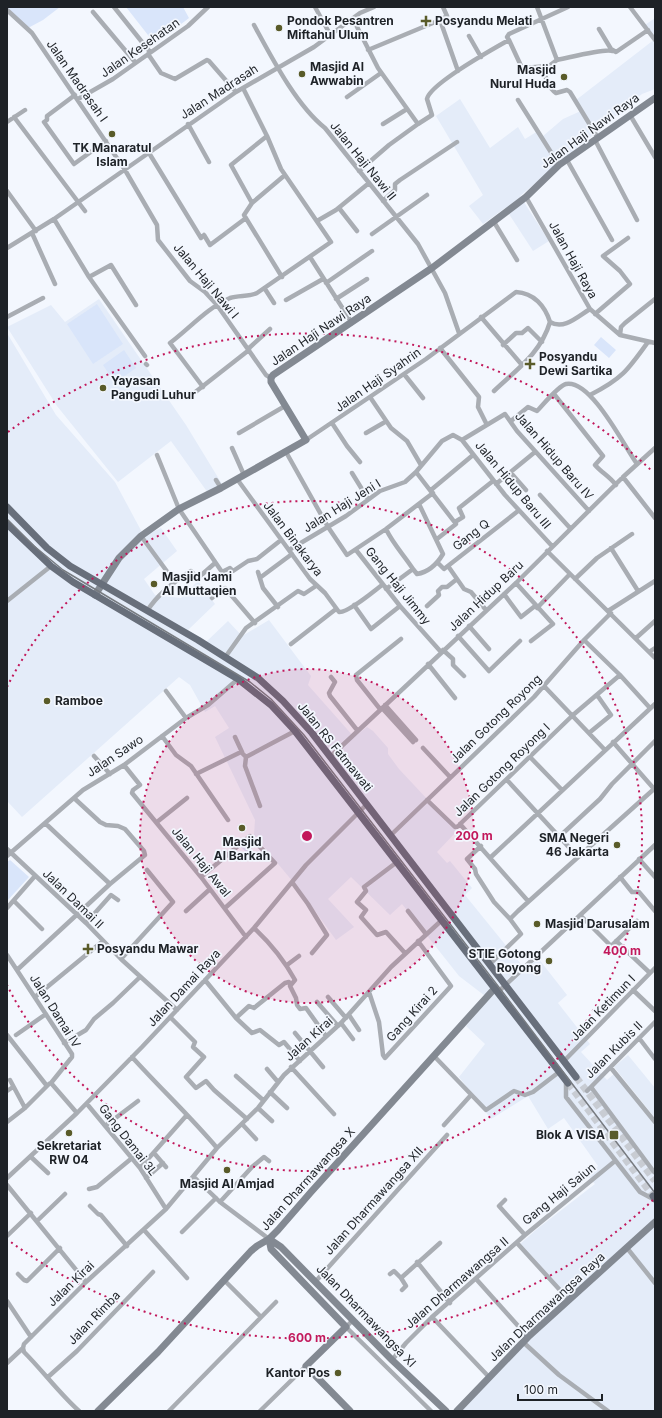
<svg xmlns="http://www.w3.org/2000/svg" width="662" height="1418" viewBox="0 0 662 1418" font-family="Inter,sans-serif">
  <rect width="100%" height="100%" fill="#f3f7fe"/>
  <path fill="#e4ecf9" d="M655,18V37L645,25Z
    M655,39V89L642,94L520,196L549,241L533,251L505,208L483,224L469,206L483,195L436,116L460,99L490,148L518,127L525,139L538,131L543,136L563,119L583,110L576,100Z
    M99,299L186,425L222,484L208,493L171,441L118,482L57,406L7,327L51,305L65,322Z
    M7,333L56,415L115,482L144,536L161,528L177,551L144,579L155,595L181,598L198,581L215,604L188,630L206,642L228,621L242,636L269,620L311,676L308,685L354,737L367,727L373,731L388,748V754L399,769L457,831L437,852L447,863L450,861L472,888L465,895L525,969L538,958L567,995L558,1003L590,1044L581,1052L607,1080L615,1073L655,1124V1172L653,1173L655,1177V1411H453L568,1298L519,1245L537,1229L595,1184L587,1176L598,1166L564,1118L548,1129L528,1096L491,1119L459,1077L485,1044L466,1026L489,999L459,976L402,904L390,915L351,877L328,899L354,927L336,940L299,889L254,835L255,820L215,737L229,728L215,706L205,712L190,685L179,677L22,817L7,801Z
    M628,1055L655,1088V1118L614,1067Z"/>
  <path fill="#d9e5fa" d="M7,7H60L43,20L28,28L7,11Z
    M126,7H183L189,18L155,44Z
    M97,304L123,344L93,364L67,324Z
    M601,337L616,350L609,358L594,345Z
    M124,350L136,368L115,383L103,365Z
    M245,841L252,849L247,853L240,846Z
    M10,860L29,877L7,901V862Z"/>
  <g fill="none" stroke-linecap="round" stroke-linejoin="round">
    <path stroke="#c8ccd3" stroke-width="7" stroke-dasharray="7 3.5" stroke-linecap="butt" d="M576,1077L655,1181
      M568,1083L653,1196"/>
    <path stroke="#a9adb3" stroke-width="4.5" d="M114,7L150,52
      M315,7L331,36
      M630,7L655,40
      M7,10L32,33L125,170L157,225L158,240L190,281L205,292L217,305L266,375L271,378
      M93,12L135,62
      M353,19L378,68L418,124L389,145L359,171
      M440,20L447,16L443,7
      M254,25C272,58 296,105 325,128L418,244L445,293L459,333
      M599,29L611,49L616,52L648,30
      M469,36L481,57
      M509,40L507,37L509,34L568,7
      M368,50L440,20L458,71
      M148,54L161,73L175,79L207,60L209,61L236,92
      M557,60C568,58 605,48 612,51
      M543,67C545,76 548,88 556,93L567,90L570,92L598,138
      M75,95L47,116V120L44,122L74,164L106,141
      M347,97L381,73
      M78,99L113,79L188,26L208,7
      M518,100L559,165
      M630,115L655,157
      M14,117L85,211
      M7,122L25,110
      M188,124L209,162
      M383,124L407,109
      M418,124L432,115L427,99C430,84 493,49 509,40L522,68L549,66L557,60L537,7
      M595,140L637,220
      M149,153L201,238L204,235L210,245L246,218
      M567,160L612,240
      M7,191L36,231
      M526,197L590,309L620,335L655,343
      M383,201L395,190V184L400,180L457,142
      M252,203L231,165L267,136
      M339,208L357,231
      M54,219L89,277L145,356
      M317,221L336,210L369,183
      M494,222L517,260
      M32,233L55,284
      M372,234L427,195
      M7,248L54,219L236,92L314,47L360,13L374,7
      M310,257L352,323
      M89,277L111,265L136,305
      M282,277L244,215L252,203L285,175
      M326,283L372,251
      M265,289L274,303
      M336,299L367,279
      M286,300L323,279
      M595,314L630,284L620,271L603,256L628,238
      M7,317L43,298
      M481,317L522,365
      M620,335L621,327L625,323L655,299
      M503,345L516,333H522L528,328L542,342
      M440,348L479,397L478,407L487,425
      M248,349L270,329
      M146,364L147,365
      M404,374L423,398
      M203,387L170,343C190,328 207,308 230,298C239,295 249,297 257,293L331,242L281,169L267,136L243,88
      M494,391C516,370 541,353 550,322
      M554,394L603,456L595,465C602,473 609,476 616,485
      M590,395C622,379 628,370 648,342
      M189,397L249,350
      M370,397L391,428L407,441L421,465
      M511,421L528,407L537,411C543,405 558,386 566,384C591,379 624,446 637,464
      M332,423L347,446L360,462
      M239,433L285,406
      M366,433L385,422
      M306,440L426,359L516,292C534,293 545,306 550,322C564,330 577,317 590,309
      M462,440L505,414L517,431L589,511
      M232,448L244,475
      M286,452L328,527L347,555L386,529L433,493
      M157,455L179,509L222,572L230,568L233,571L248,561L257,559L281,540
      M416,472L456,524L437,539
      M352,473L368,499
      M511,473L526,490
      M623,477L655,518
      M237,479L310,579L325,593L339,612C348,613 374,591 382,585
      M216,480L221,488
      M496,484L535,452
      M431,490L473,455
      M540,495L570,528
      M455,522L463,517L459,508L493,481
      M386,529C393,544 404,555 413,569
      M141,536L174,581
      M611,548L638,591
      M289,550L346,516L380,491L405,482L416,472L442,441L453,435L462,440L505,495L552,546
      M356,550L400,606L441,652
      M547,551L655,658
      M437,562L444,569L518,511
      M448,566L464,589L471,592L486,610
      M258,572L263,588L278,607
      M261,577L292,554
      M575,579L597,558L632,534
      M516,583L553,624L531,641
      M386,589L413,569L417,574C429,572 437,564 443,554L419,504
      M504,594L521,617L535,606
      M212,598L225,588L255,623
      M7,601L51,566
      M354,605L371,629L400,606
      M427,606L439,595L438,591L442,587H447L457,579
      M537,608L570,574
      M147,611C158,594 173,582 191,571L198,578L215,563
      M608,611L655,581
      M469,626L489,649
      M458,636L489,671L520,641
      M636,638L655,621
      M584,640L620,675L650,708
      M291,644L336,609
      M443,650L453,659V665L464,676
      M649,652L655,648
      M226,656L246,628L298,591L304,594L316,586
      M428,664L455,698
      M331,677L335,682L329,693L330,696L357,730
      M544,686L604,749
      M166,691L186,718
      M385,705L416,740
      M382,708L413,742
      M380,709L357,680L356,675L401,639
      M589,733L611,715L597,695
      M162,736L176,755L191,766L228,820
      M235,737L242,752
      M613,742L655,790
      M423,748L450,777
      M94,756L110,774
      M246,757L295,731
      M246,757L245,766L260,806
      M330,757L516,583L623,477L655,448
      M530,757L562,790
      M124,765L140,785L133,790L132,793L201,877L246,937
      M196,774L241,752L246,757
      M507,780L577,856
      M427,800L455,827H457L573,715L620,675
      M157,822L187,798
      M45,823L110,884
      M460,824L528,901
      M391,835L534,697L584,640L611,613
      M559,837L600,799L612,784L655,741
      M481,846L467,859L475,869L476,874L494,902L510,919
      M7,849L86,923L121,959L177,1010
      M7,856L83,790L124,765L186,718L208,705L238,679
      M491,857L655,704
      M639,859L655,877
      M397,862L364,887L366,891L357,902L366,910L361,917L377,935L386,932L405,953
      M201,877L250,836L275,863L225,908
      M620,877L632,892H639L655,911
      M292,882L308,904L327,935L312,953
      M14,901L42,929
      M7,908L35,876
      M186,911L210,889
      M408,911L426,934
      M580,915L611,946L637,921
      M86,923L111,895L118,900
      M254,928C271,944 284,960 295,980L290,986L296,998L297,1005L300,1009L306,1008L326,1036
      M616,941L650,973
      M7,955L72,1054V1057L51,1083L77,1113
      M121,959L173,902L147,870
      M490,964L521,934L510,919L518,911L654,789
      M287,965L299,956
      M17,970L110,884L145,855L144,851L125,829L118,826L106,825L100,822L74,798
      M205,980L236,1018L252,1033L260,1030L279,1045L284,1042L300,1061
      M633,990L655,1011
      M369,992L379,1022L383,1055L385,1058L451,986L418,941
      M498,992L655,845
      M35,997L103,941
      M328,997L346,1018
      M317,1002L338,1026
      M349,1015L359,1030
      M170,1017L195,1042L193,1047L204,1057L186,1077L196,1088L206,1081L214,1090L247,1119
      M236,1018L249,1006L254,1008L285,983L289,982L291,984
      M341,1023L353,1039
      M295,1033L323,1067
      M7,1035L47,1086
      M16,1035L46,1014
      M639,1038L655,1059
      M64,1043L86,1030L94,1019L113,1003L140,977
      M434,1056L486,1110L514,1091L525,1095L533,1092L559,1072
      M132,1057C160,1088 190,1116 217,1148
      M564,1061L655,968
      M291,1067L334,1114
      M611,1068L655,1122
      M267,1069L278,1082
      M236,1076L263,1100
      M10,1080L25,1108
      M566,1080V1097L640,1192L655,1200
      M591,1087L654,1172
      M7,1091L13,1087
      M587,1091L655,1022
      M270,1092L287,1108
      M87,1104L140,1168L166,1209
      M258,1108L272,1121
      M7,1122L25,1108L49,1084
      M242,1124L256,1139
      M444,1125L471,1095
      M105,1126L138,1101
      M154,1153L166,1167
      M31,1157L48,1173
      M140,1168L186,1116
      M194,1177L220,1202L269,1239
      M7,1178L77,1113L142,1047L254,928L306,865L367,804
      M146,1178L163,1163
      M7,1185L86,1282
      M89,1189L97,1187L132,1158
      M505,1200L499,1206L525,1235
      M220,1202L252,1167L264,1157L269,1161
      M90,1206L98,1214L101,1215L127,1246
      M37,1221L65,1194
      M144,1230L187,1278
      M182,1232L216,1198
      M7,1236L31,1213
      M517,1243L569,1300
      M627,1248L655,1283
      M417,1262L450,1303
      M18,1274L24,1280L27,1281L60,1248
      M390,1274L394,1271L401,1278
      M224,1280L261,1317
      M477,1280L528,1337
      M316,1281L447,1135
      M402,1290L406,1286L401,1278L440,1243
      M7,1301L31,1337
      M432,1317L489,1377
      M353,1320L346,1327L431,1411
      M523,1342L559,1375L608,1411
      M392,1360L406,1343L432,1317L525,1235L615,1161
      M7,1363L23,1348
      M48,1377L77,1351L153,1272
      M79,1411C59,1393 43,1371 24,1352L23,1348L24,1344L86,1282L166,1209L217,1148L258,1108L284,1075L341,1023L391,967L442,920
      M169,1411L276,1302
      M260,1411L306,1366"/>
    <path stroke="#838992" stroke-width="7" d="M95,595L119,558L141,536L179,509L221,488L306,440L271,382V378L273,375L432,268L526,197L559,165L655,98
      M269,1239L281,1247L392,1360L446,1411
      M269,1239L271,1249L346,1327L306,1366L350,1411
      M98,1411L158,1352L251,1251L257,1246L269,1239L278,1230L311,1192L495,988
      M457,1411L528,1337L655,1222"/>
    <path stroke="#686f7b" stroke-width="7" d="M7,507L47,548L70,566L198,640L258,678L283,701L312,733L576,1077
      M7,524L51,566L73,582L238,679L271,705L295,731L568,1083
      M653,1196L655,1199"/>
    <path stroke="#777b80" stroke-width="1.5" d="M7,519L34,546L63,570L250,682L271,699L304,735L498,986L655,1193"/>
  </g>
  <circle cx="307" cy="836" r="167" fill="#c2185b" fill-opacity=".12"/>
  <g fill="none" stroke="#c2185b" stroke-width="2" stroke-dasharray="2 4">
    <circle cx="307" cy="836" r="167"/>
    <path d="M7 687A335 335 0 1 1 7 985"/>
    <path d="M653 1200A502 502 0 0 1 8 1240M8 432A502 502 0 0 1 653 472"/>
  </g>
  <g fill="#595b29" stroke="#f3f7fe" stroke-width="1.5">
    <path d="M424 15h4v4h4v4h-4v4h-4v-4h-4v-4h4z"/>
    <circle cx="279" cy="28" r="4"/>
    <circle cx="302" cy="74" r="4"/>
    <circle cx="564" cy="77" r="4"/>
    <circle cx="112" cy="134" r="4"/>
    <path d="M528 358h4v4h4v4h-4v4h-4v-4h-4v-4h4z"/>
    <circle cx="103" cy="388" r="4"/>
    <circle cx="154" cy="584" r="4"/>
    <circle cx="47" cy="701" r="4"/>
    <circle cx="242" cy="828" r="4"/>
    <circle cx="617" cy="845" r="4"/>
    <circle cx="537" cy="924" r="4"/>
    <path d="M86 943h4v4h4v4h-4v4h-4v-4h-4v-4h4z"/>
    <circle cx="549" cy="961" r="4"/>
    <circle cx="69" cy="1133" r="4"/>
    <rect x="609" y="1130" width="10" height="10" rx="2"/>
    <circle cx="227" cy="1170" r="4"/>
    <circle cx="338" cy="1373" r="4"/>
  </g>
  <g text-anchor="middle" stroke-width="3.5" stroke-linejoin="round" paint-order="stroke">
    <g font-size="12" font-weight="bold" fill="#1e2227" stroke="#f3f7fe" text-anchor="start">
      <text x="287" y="25">Pondok Pesantren<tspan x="287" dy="14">Miftahul Ulum</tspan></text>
      <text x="435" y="25">Posyandu Melati</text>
      <text x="310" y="71">Masjid Al<tspan x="310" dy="14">Awwabin</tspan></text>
      <text x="556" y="74" text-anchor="end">Masjid<tspan x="556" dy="14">Nurul Huda</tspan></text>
      <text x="112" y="152" text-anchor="middle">TK Manaratul<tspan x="112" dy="14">Islam</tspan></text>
      <text x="539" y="361">Posyandu<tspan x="539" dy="14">Dewi Sartika</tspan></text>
      <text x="111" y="385">Yayasan<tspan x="111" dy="14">Pangudi Luhur</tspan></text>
      <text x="162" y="581">Masjid Jami<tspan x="162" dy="14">Al Muttaqien</tspan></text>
      <text x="55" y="705">Ramboe</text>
      <text x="609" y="842" text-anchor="end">SMA Negeri<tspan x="609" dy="14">46 Jakarta</tspan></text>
      <text x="242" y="846" text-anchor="middle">Masjid<tspan x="242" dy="14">Al Barkah</tspan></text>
      <text x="545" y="928">Masjid Darusalam</text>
      <text x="97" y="953">Posyandu Mawar</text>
      <text x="541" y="958" text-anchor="end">STIE Gotong<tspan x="541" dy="14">Royong</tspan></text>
      <text x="605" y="1139" text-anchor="end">Blok A VISA</text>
      <text x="69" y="1150" text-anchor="middle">Sekretariat<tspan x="69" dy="14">RW 04</tspan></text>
      <text x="227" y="1188" text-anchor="middle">Masjid Al Amjad</text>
      <text x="330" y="1377" text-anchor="end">Kantor Pos</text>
    </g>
    <g font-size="12" fill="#1e2227" stroke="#f3f7fe">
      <text transform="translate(140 48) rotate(-35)" y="4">Jalan Kesehatan</text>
      <text transform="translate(77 81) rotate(55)" y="4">Jalan Madrasah I</text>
      <text transform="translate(219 92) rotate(-33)" y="4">Jalan Madrasah</text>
      <text transform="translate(590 131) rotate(-36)" y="4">Jalan Haji Nawi Raya</text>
      <text transform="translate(363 161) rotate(51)" y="4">Jalan Haji Nawi II</text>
      <text transform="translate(573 260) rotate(61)" y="4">Jalan Haji Raya</text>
      <text transform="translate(206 281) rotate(50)" y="4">Jalan Haji Nawi I</text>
      <text transform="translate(321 330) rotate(-34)" y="4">Jalan Haji Nawi Raya</text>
      <text transform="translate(378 380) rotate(-35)" y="4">Jalan Haji Syahrin</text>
      <text transform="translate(554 456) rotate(49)" y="4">Jalan Hidup Baru IV</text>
      <text transform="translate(513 485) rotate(50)" y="4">Jalan Hidup Baru III</text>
      <text transform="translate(342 506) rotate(-32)" y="4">Jalan Haji Jeni I</text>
      <text transform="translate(471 535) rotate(-38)" y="4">Gang Q</text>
      <text transform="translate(293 539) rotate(53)" y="4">Jalan Binakarya</text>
      <text transform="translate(398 586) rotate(51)" y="4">Gang Haji Jimmy</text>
      <text transform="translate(486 596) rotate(-43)" y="4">Jalan Hidup Baru</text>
      <text transform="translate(496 719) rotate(-44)" y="4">Jalan Gotong Royong</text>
      <text transform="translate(335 747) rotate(51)" y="4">Jalan RS Fatmawati</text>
      <text transform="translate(115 756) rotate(-34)" y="4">Jalan Sawo</text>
      <text transform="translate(502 770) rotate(-44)" y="4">Jalan Gotong Royong I</text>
      <text transform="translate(201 862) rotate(51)" y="4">Jalan Haji Awal</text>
      <text transform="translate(73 899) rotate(44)" y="4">Jalan Damai II</text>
      <text transform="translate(184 988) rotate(-47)" y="4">Jalan Damai Raya</text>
      <text transform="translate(603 1008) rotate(-46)" y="4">Jalan Ketimun I</text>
      <text transform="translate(55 1011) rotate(58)" y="4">Jalan Damai IV</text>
      <text transform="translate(412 1014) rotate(-48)" y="4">Gang Kirai 2</text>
      <text transform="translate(309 1039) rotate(-42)" y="4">Jalan Kirai</text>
      <text transform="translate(614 1050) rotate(-45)" y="4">Jalan Kubis II</text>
      <text transform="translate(128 1140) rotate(52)" y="4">Gang Damai 3L</text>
      <text transform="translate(308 1179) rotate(-48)" y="4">Jalan Dharmawangsa X</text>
      <text transform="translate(559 1194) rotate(-39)" y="4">Gang Haji Saiun</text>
      <text transform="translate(374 1201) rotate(-48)" y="4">Jalan Dharmawangsa XII</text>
      <text transform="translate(457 1283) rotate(-41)" y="4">Jalan Dharmawangsa II</text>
      <text transform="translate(71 1284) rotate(-44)" y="4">Jalan Kirai</text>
      <text transform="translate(547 1307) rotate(-43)" y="4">Jalan Dharmawangsa Raya</text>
      <text transform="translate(366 1316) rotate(46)" y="4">Jalan Dharmawangsa XI</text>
      <text transform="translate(94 1318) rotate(-46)" y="4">Jalan Rimba</text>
    </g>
  </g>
  <circle cx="307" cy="836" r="6" fill="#c2185b" stroke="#f3f7fe" stroke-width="2"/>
  <g font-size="12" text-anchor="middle" font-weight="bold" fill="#c2185b" stroke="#f3f7fe" stroke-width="3.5" stroke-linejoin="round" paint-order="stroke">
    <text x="474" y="840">200 m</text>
    <text x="622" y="955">400 m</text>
    <text x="307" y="1342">600 m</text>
  </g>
  <rect width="662" height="1418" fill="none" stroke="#1e2227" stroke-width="16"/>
  <path d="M518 1394v6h84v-6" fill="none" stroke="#1e2227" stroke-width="2"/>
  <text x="524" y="1394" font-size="12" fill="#1e2227" stroke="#f3f7fe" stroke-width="3" paint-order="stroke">100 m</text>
</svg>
